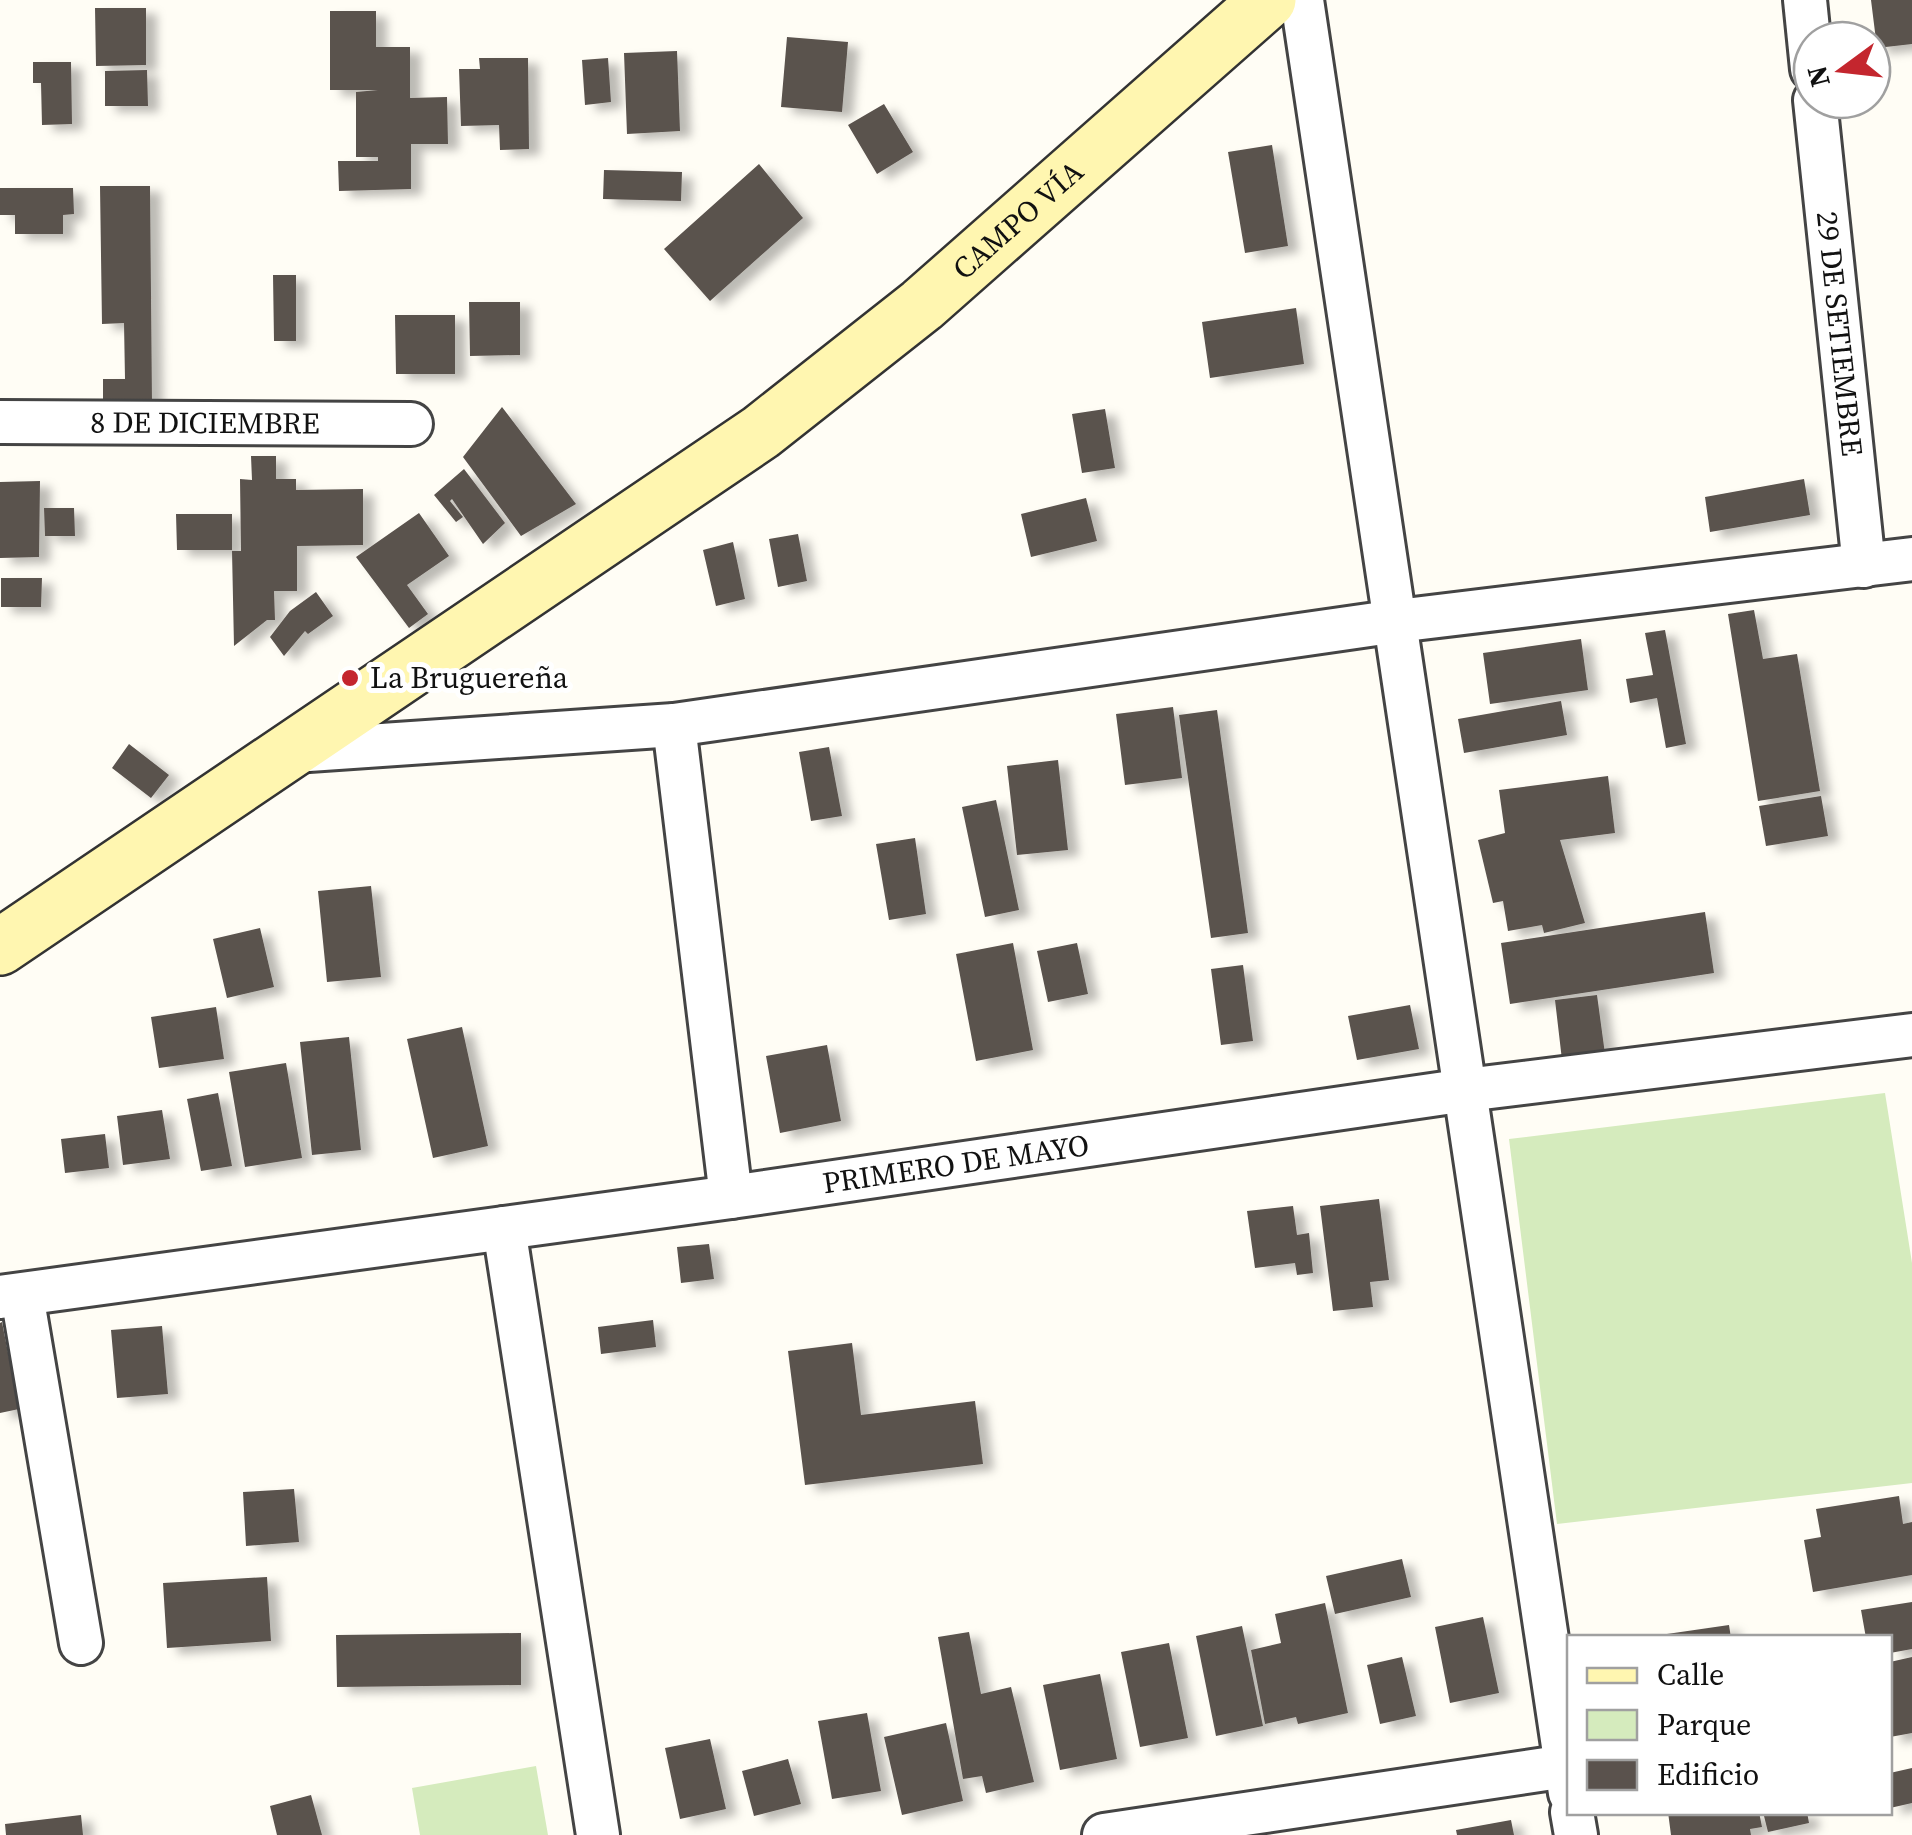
<svg xmlns="http://www.w3.org/2000/svg" width="1912" height="1835" viewBox="0 0 1912 1835" font-family="'Source Serif 4',serif">
  <defs>
    <filter id="shadow"><feDropShadow dx="11" dy="6" stdDeviation="5" flood-color="#0004"/></filter>
  </defs>
  <rect width="100%" height="100%" fill="#fffdf5"/>
  <path fill="#d5ebbd" d="M1885,1093L1912,1263V1483L1557,1524L1509,1139Z
    M536,1766L548,1835H420L412,1788Z"/>
  <path fill="#5a524d" filter="url(#shadow)" d="M1871,0H1912V44L1877,48Z
    M95,8H146V65L96,66Z
    M330,11H376V47H410V98L447,97L448,144H411V189L339,191L338,161H378V157H356V92L378,90H330Z
    M787,37L848,42L842,112L781,107Z
    M677,51L680,131L627,134L624,53Z
    M479,58H528L529,149L500,150L499,125L461,126L459,69H480Z
    M608,58L611,102L585,105L582,60Z
    M33,62H71L72,124L42,125L41,83H33Z
    M147,70L148,106H105V71Z
    M884,104L913,152L877,174L848,125Z
    M1272,145L1288,246L1245,253L1228,152Z
    M759,164L803,218L710,301L664,249Z
    M604,170L682,172L681,201L603,199Z
    M100,186H150L152,404H103V379H125L124,323L102,324Z
    M0,188H73L74,214L63,215V234H15V215H0Z
    M273,275H296V341H274Z
    M469,302H520V355L470,356Z
    M1296,308L1304,364L1210,378L1202,322Z
    M395,315H455V374H396Z
    M502,407L576,504L521,536L463,457Z
    M1105,409L1115,468L1082,473L1072,414Z
    M251,456H276V479H296V490L363,489V545L297,546V591H274L275,620H267L234,646L232,551H241L240,479L252,480Z
    M464,469L505,523L483,544L452,499L450,501L463,517L456,522L434,495Z
    M1804,479L1810,515L1710,532L1705,497Z
    M40,481L39,557L0,558V482Z
    M1086,498L1097,541L1031,557L1021,514Z
    M44,508H74L75,536H45Z
    M419,513L449,556L407,585L428,614L409,628L356,557Z
    M176,514H232V550H177Z
    M798,534L807,581L778,587L769,539Z
    M733,542L745,599L716,606L703,550Z
    M1,578H42L41,607H1Z
    M316,592L333,616L308,634L305,631L284,656L270,637L290,611Z
    M1754,610L1763,659L1797,654L1820,791L1758,801L1728,614Z
    M1665,630L1686,744L1666,748L1657,698L1630,703L1626,679L1653,675L1645,633Z
    M1581,639L1588,690L1490,704L1483,653Z
    M1561,701L1567,735L1464,753L1458,719Z
    M1173,707L1182,778L1125,785L1116,714Z
    M1217,710L1248,933L1211,938L1179,715Z
    M129,744L169,775L151,798L112,768Z
    M829,747L842,816L811,821L799,752Z
    M1058,760L1068,850L1017,855L1007,766Z
    M1608,776L1615,833L1560,840L1585,923L1544,933L1542,925L1508,931L1503,901L1493,903L1478,840L1505,833L1499,790Z
    M1821,796L1828,836L1766,846L1759,806Z
    M996,800L1019,910L985,917L962,807Z
    M915,838L926,914L889,920L876,844Z
    M371,886L381,977L327,982L318,891Z
    M1705,912L1714,973L1510,1004L1501,943Z
    M260,928L274,987L227,998L213,939Z
    M1013,943L1033,1050L976,1061L956,954Z
    M1077,943L1088,994L1048,1002L1037,951Z
    M1243,965L1253,1041L1221,1045L1211,969Z
    M1597,995L1605,1054L1562,1060L1555,1000Z
    M1410,1005L1419,1049L1357,1060L1348,1016Z
    M216,1007L224,1059L159,1068L151,1017Z
    M462,1027L488,1146L433,1158L407,1039Z
    M349,1037L361,1150L312,1155L300,1042Z
    M827,1045L841,1121L780,1133L766,1056Z
    M286,1063L302,1158L245,1167L229,1072Z
    M218,1093L232,1166L201,1171L187,1099Z
    M162,1110L170,1159L123,1165L117,1116Z
    M105,1134L109,1168L65,1173L61,1139Z
    M1379,1199L1389,1280L1370,1282L1373,1307L1333,1311L1320,1206Z
    M1293,1206L1297,1235L1309,1233L1313,1273L1297,1275L1295,1263L1255,1268L1247,1211Z
    M709,1244L714,1279L681,1283L677,1247Z
    M653,1320L656,1347L601,1354L598,1327Z
    M2,1322L19,1409L0,1413V1323Z
    M162,1326L168,1394L117,1398L111,1330Z
    M852,1343L861,1415L975,1401L983,1464L805,1485L788,1351Z
    M294,1489L299,1542L246,1546L243,1492Z
    M1899,1496L1903,1524L1912,1522V1575L1813,1592L1804,1540L1821,1537L1816,1509Z
    M1402,1559L1411,1597L1335,1614L1326,1576Z
    M267,1577L271,1641L167,1648L163,1583Z
    M1912,1602V1649L1890,1653V1638H1866L1861,1610Z
    M1325,1603L1348,1713L1298,1724L1296,1717L1265,1724L1251,1650L1281,1643L1275,1614Z
    M1483,1617L1499,1693L1450,1703L1435,1627Z
    M1729,1625L1731,1638H1660V1635Z
    M1242,1626L1263,1726L1216,1736L1196,1636Z
    M969,1632L981,1694L1011,1687L1034,1782L986,1793L982,1776L963,1779L938,1637Z
    M521,1633V1685L337,1687L336,1635Z
    M1169,1643L1188,1738L1140,1747L1121,1652Z
    M1402,1657L1416,1716L1380,1724L1367,1665Z
    M1912,1657V1733L1890,1737V1662Z
    M1100,1674L1117,1759L1060,1770L1043,1685Z
    M867,1713L881,1791L832,1799L818,1721Z
    M946,1723L963,1801L902,1815L884,1737Z
    M710,1739L726,1809L680,1819L665,1748Z
    M788,1759L801,1804L754,1816L742,1771Z
    M1912,1768V1803L1890,1808V1773Z
    M311,1795L322,1835H277L270,1806Z
    M1668,1812H1759L1762,1827L1750,1829L1751,1835H1671Z
    M1763,1812H1807L1809,1823L1768,1832Z
    M81,1815L83,1835H6L5,1824Z
    M1511,1820L1514,1835H1457L1456,1830Z"/>
  <g fill="none" stroke-linecap="round" stroke-linejoin="round">
    <defs>
      <g id="street">
        <path d="M1302,0L1570,1793"/>
        <path d="M1805,0L1812,69"/>
        <path id="s1" d="M1815,100L1864,566"/>
        <path id="s2" d="M0,422L411,424"/>
        <path d="M674,725L731,1197"/>
        <path d="M294,751L674,725L1397,621L1912,559"/>
        <path d="M504,1228L598,1835"/>
        <path d="M22,1295L81,1643"/>
        <path id="s3" d="M0,1297L731,1197L1466,1090L1912,1035"/>
        <path d="M1572,1812L1576,1835"/>
        <path d="M1104,1835L1566,1766"/>
      </g>
      <g id="secondary">
        <path id="s4" d="M0,947L761,432L922,305L1268,0"/>
      </g>
    </defs>
    <use href="#street" stroke="#444" stroke-width="48"/>
    <use href="#secondary" stroke="#333" stroke-width="60"/>
    <use href="#street" stroke="#fff" stroke-width="42"/>
    <use href="#secondary" stroke="#fff6b0" stroke-width="55"/>
  </g>
  <circle fill="#c4262e" stroke="#fff" stroke-width="4" cx="350" cy="678" r="10"/>
  <g text-anchor="middle" stroke-width="10" stroke-linejoin="round" paint-order="stroke">
    <g font-size="30" fill="#111" stroke="#fff">
      <text dy="10" stroke="none"><textPath href="#s4" startOffset="1252">CAMPO VÍA</textPath></text>
      <text dy="10" stroke="none"><textPath href="#s1" startOffset="235">29 DE SETIEMBRE</textPath></text>
      <text dy="10" stroke="none"><textPath href="#s2" startOffset="205">8 DE DICIEMBRE</textPath></text>
      <text dy="10" stroke="none"><textPath href="#s3" startOffset="965">PRIMERO DE MAYO</textPath></text>
    </g>
    <g font-size="30" fill="#111" stroke="#fff" text-anchor="start">
      <text x="370" y="688">La Bruguereña</text>
    </g>
  </g>
  <rect x="1567" y="1635" width="325" height="180" fill="#ffffff" stroke="#a0a0a0" stroke-width="2.5"/>
  <rect x="1587" y="1668" width="50" height="15" fill="#fff6b0" stroke="#a0a0a0" stroke-width="2.5"/>
  <text x="1657" y="1685" font-size="30" fill="#111111">Calle</text>
  <rect x="1587" y="1710" width="50" height="30" fill="#d5ebbd" stroke="#a0a0a0" stroke-width="2.5"/>
  <text x="1657" y="1735" font-size="30" fill="#111111">Parque</text>
  <rect x="1587" y="1760" width="50" height="30" fill="#5a524d" stroke="#a0a0a0" stroke-width="2.5"/>
  <text x="1657" y="1785" font-size="30" fill="#111111">Edificio</text>
  <g transform="translate(1842 70) rotate(255)"><circle r="48" fill="#ffffff" stroke="#a0a0a0" stroke-width="2.5"/>
  <path d="M0-8L18 38L0 25L-18 38Z" fill="#c4262e"/>
  <text y="-15" font-size="28" font-weight="bold" text-anchor="middle" fill="#111111">N</text>
  </g>
</svg>
